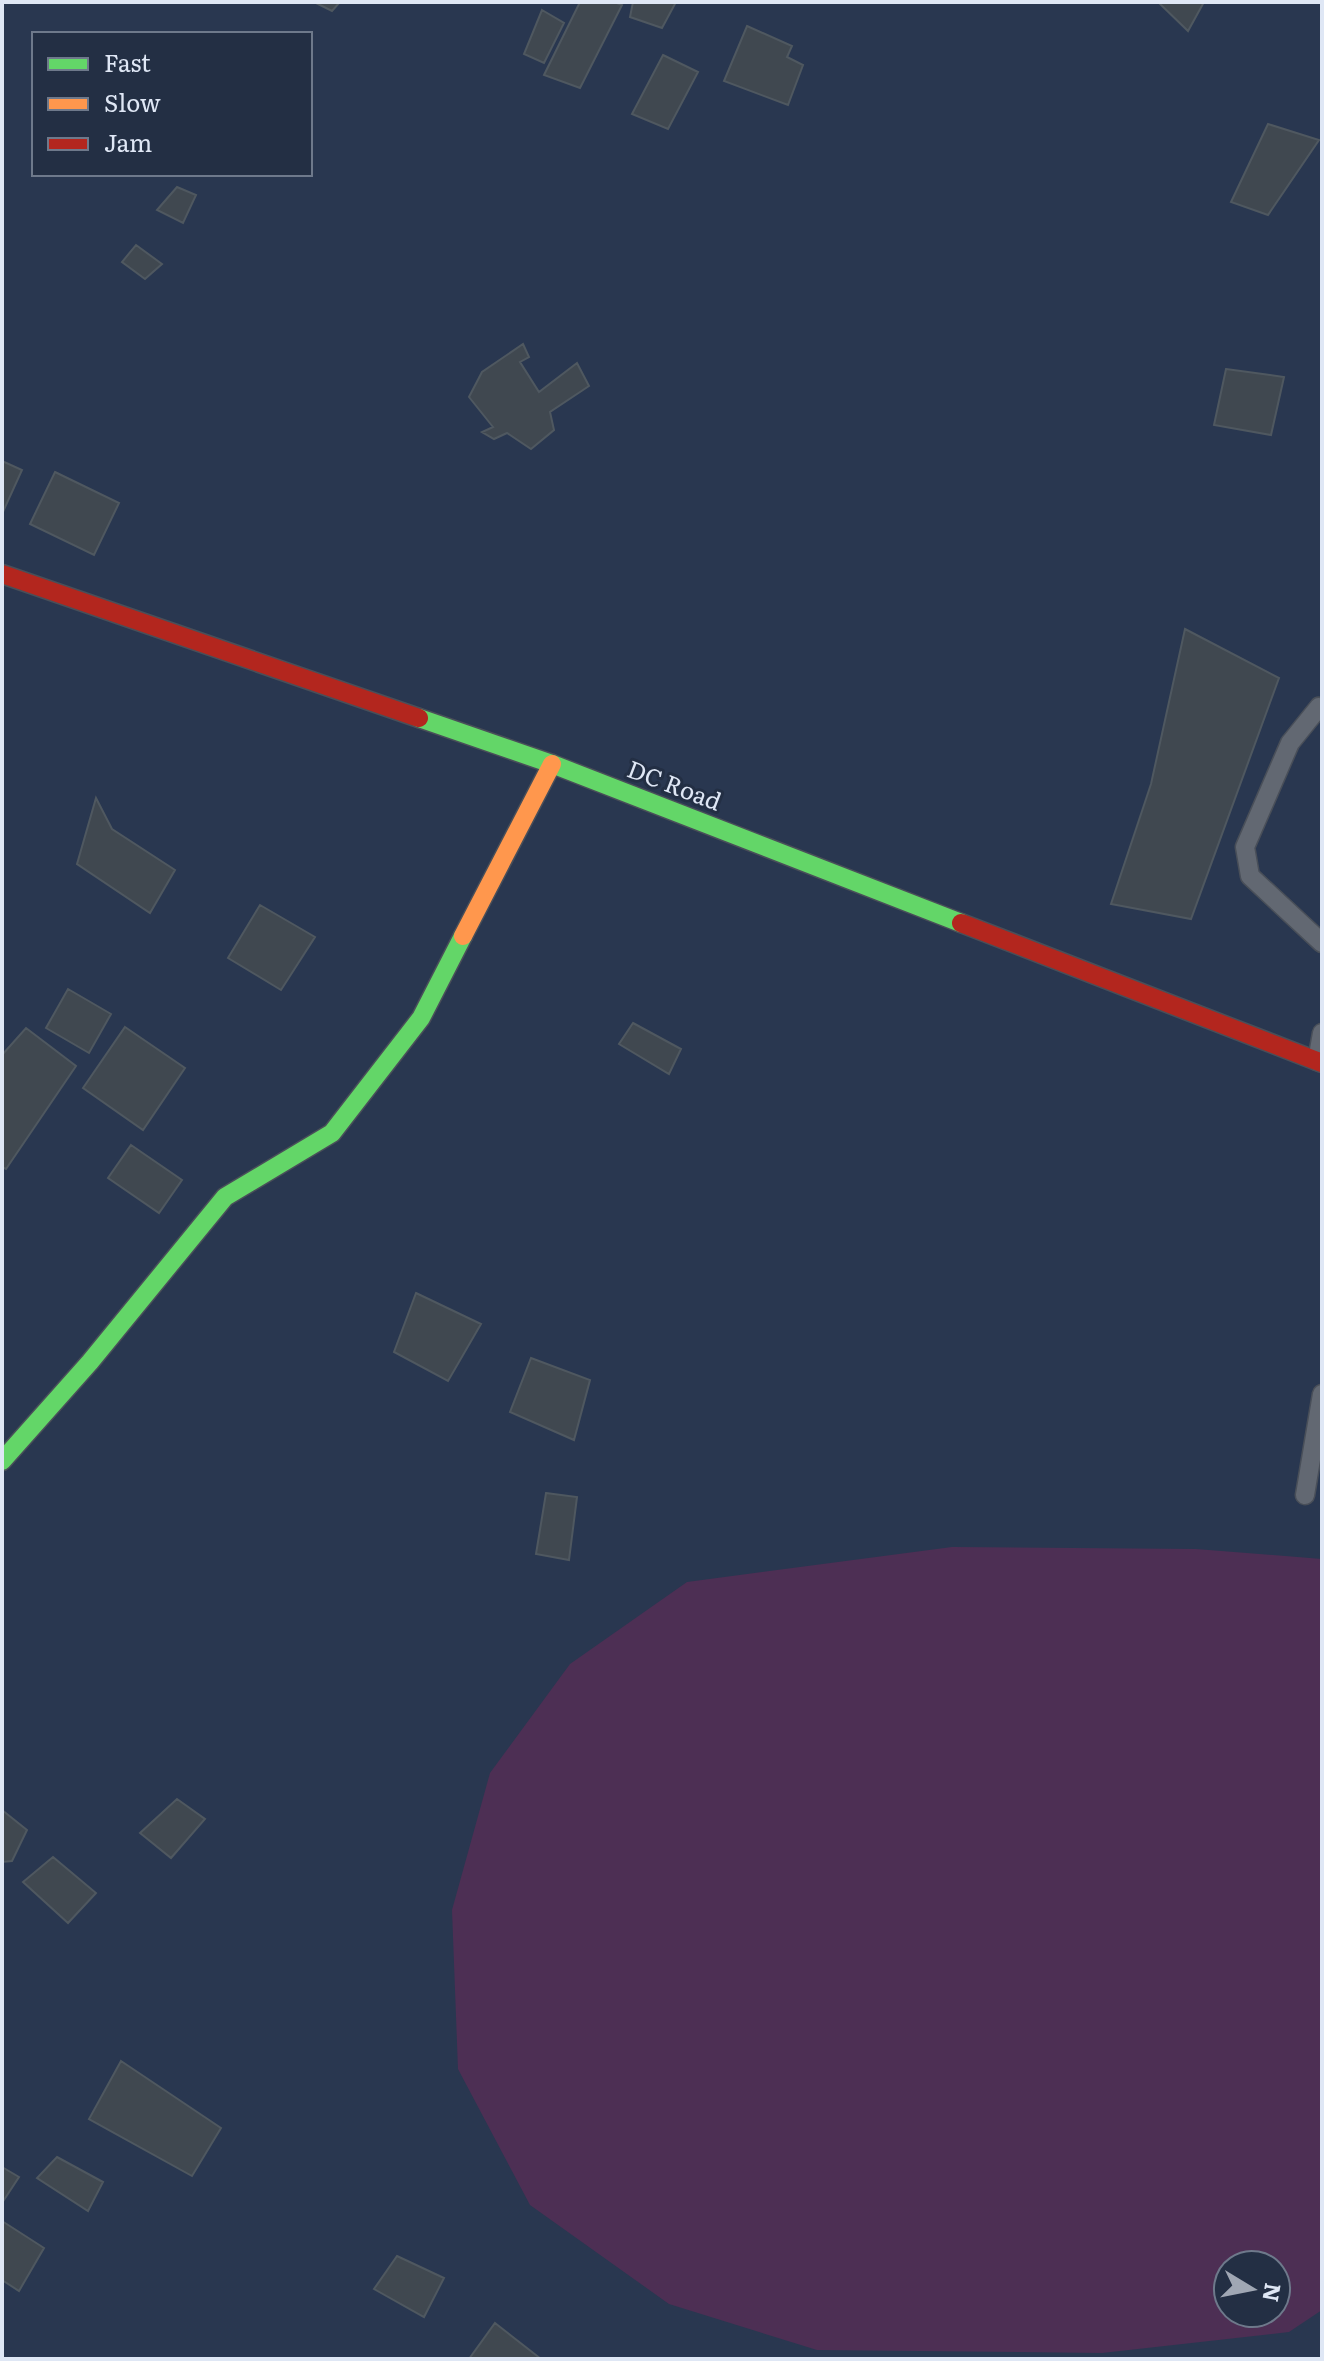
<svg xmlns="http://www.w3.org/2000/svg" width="1324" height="2361" viewBox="0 0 1324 2361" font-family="Literata,serif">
  <rect width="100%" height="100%" fill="#2b313c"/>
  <path fill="#293750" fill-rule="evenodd" d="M2,2H1322V2359H2ZM34,34H310V174H34ZM1228,2265H1276V2313H1228Z"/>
  <path fill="#4d2f54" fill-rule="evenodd" d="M952,1547L1196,1549L1322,1559V2310L1289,2332L1102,2353L817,2350L669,2304L530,2205L458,2069L452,1910L490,1773L570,1664L687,1582ZM1228,2265H1276V2313H1228Z"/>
  <path fill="#404850" stroke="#4f5860" stroke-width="2" d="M314,2H340L332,11Z
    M580,2H614L622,5L580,88L544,75Z
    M633,2H676L662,28L630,17Z
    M1158,2H1204L1188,31Z
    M542,10L564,23L544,63L524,54Z
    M747,26L792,46L787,57L803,65L788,105L724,81Z
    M663,55L698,72L668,129L632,114Z
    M1268,124L1319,140L1268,215L1231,202Z
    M177,187L196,195L183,223L157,210Z
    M136,245L162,264L145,279L122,262Z
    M523,344L529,357L520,362L539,392L577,363L589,386L550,412L554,430L531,449L507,433L494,439L482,432L493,427L469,397L482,372Z
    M1226,369L1284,377L1271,435L1214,425Z
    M2,461L22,470L2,514Z
    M55,472L119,503L94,555L30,524Z
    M1185,629L1279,678L1191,919L1111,904L1151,784Z
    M96,798L112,829L175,870L150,913L77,864Z
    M260,905L315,937L281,990L228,958Z
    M68,989L111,1014L89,1053L46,1028Z
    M633,1023L681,1049L669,1074L619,1044Z
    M125,1027L185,1068L143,1130L83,1088Z
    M26,1028L76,1066L6,1169L2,1167V1055Z
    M131,1145L182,1180L159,1213L108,1178Z
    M416,1293L481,1324L448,1381L394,1352Z
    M531,1358L590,1380L574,1440L510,1412Z
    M546,1493L577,1497L569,1560L536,1554Z
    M177,1799L205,1819L171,1858L140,1833Z
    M2,1810L27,1830L12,1861L2,1862Z
    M53,1857L96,1893L68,1923L23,1882Z
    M121,2061L221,2128L192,2176L89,2119Z
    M57,2157L103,2182L88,2211L37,2178Z
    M2,2167L19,2177L2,2203Z
    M2,2221L44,2248L19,2291L2,2280Z
    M397,2256L444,2278L424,2317L374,2289Z
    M495,2323L541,2359H469Z"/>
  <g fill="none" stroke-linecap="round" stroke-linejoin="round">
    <defs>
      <path id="lane" d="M1322,708L1319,707L1290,743L1245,847L1250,876L1322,943
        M1317,1061L1322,1033
        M1305,1495L1322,1394"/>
      <path id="fast" d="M419,718L552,764L961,923
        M2,1461L90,1362L225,1197L332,1133L421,1018L463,936"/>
      <path id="slow" d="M463,936L552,764"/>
      <path id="jam" d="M2,574L419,718
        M961,923L1322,1063"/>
    </defs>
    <use href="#lane" stroke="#494f59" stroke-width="21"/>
    <use href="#fast" stroke="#494f59" stroke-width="21"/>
    <use href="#slow" stroke="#494f59" stroke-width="21"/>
    <use href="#jam" stroke="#494f59" stroke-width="21"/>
    <use href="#lane" stroke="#626872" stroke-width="18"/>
    <use href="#fast" stroke="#63d668" stroke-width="18"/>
    <use href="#slow" stroke="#ff974d" stroke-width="18"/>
    <use href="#jam" stroke="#b3261e" stroke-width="18"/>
  </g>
  <g text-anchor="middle" stroke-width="6" stroke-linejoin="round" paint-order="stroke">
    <g font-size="24" fill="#dfe7f5" stroke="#232f44">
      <text transform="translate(674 786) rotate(21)" y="8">DC Road</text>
    </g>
  </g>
  <rect width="1324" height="2361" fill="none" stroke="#dfe7f5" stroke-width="8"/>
  <rect x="32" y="32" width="280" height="144" fill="#232f44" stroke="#6e798b" stroke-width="2"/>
  <rect x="48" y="58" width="40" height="12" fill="#63d668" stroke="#6e798b" stroke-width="2"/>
  <text x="104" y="72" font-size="24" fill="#dfe7f5">Fast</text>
  <rect x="48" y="98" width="40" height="12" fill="#ff974d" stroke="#6e798b" stroke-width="2"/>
  <text x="104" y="112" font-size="24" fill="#dfe7f5">Slow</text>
  <rect x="48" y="138" width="40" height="12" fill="#b3261e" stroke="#6e798b" stroke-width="2"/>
  <text x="104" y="152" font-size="24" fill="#dfe7f5">Jam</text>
  <g transform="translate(1252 2289) rotate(100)"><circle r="38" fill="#232f44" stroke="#6e798b" stroke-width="2"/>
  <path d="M0-6L14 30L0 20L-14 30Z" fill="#a0a7b4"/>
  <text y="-12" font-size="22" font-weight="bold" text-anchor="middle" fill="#dfe7f5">N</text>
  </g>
</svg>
